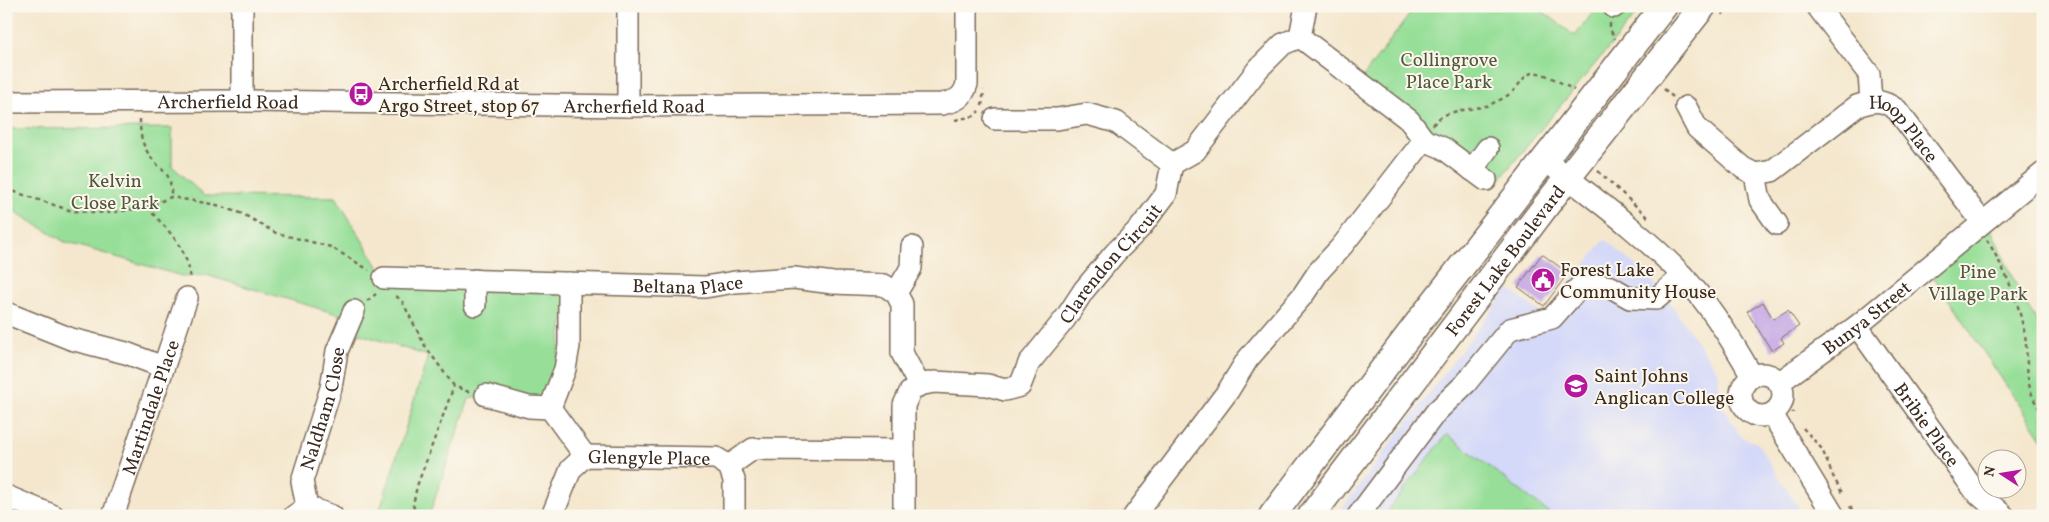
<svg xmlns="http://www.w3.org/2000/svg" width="2049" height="522" viewBox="0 0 2049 522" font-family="Vollkorn,serif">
  <rect width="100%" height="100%" fill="#fbf7ec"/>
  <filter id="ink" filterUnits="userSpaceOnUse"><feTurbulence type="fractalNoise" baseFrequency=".02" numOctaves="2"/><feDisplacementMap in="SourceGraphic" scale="10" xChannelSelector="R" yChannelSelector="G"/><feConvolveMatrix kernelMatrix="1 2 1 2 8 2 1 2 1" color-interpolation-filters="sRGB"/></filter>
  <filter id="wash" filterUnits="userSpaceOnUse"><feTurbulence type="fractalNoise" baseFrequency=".0096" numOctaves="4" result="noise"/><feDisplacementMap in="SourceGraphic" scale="20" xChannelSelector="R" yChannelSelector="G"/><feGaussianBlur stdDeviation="1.12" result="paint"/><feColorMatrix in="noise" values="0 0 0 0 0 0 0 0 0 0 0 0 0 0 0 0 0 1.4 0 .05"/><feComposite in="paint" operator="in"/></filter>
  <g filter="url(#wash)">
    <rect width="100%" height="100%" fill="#f4e7cd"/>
    <path fill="#d4d8f9" d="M1605,239L1644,273L1667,299L1718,372L1719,401L1741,437L1757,443L1804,516H1336L1508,289L1545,316Z"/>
    <path fill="#97df99" stroke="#69845c" d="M1416,6H1536L1575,36L1598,6H1643L1494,186L1359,82Z
      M172,128V166L204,196L336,197L385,278L569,283L550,408L486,395L469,399L429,516H387L379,513L428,356L357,333L361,321L206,275L185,277L65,242L6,206V129Z
      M1991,229L2020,294L2043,331V440L1932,275Z
      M1447,434L1553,516H1384Z"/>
    <g id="blocks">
      <path fill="#bb99e3" d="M1542,254L1568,273L1544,306L1518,287Z
        M1763,302L1773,319L1788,310L1799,326L1781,338L1784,343L1772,351L1747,312Z"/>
    </g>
  </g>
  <g filter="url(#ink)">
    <use href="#blocks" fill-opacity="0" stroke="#7c6c5b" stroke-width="1"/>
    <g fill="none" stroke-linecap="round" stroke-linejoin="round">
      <defs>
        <g id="minor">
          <path d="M242,6V101"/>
          <path d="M628,6V106"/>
          <path d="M1817,6L1869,74L1871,101"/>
          <path d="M1614,7L1615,6"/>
          <path d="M1300,37L1306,6"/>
          <path id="s1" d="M6,102L242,101L628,106L942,104C956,101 963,98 967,84V6"/>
          <path id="s2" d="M1686,107L1697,128L1743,168L1755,174L1772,171L1857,106C1875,100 1882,99 1897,110L1982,222"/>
          <path d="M995,119H1057L1087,114L1116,122L1172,164"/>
          <path d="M1545,160C1592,197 1641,232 1682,275C1709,303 1733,342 1752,376"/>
          <path d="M1472,170L1488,148"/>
          <path d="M1755,174L1760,200L1777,224"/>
          <path id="s3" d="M384,278L705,287L735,282L794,278L833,283L884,285L896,293L902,304V353L919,385"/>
          <path d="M896,293L911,268L912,247"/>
          <path d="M475,305V280"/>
          <path d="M6,313L71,339L126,353L163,367"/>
          <path id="s4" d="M1857,326L1975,491L2004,516"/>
          <circle cx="1762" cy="395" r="21"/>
          <path id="s5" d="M1780,382L1857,326L2043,173"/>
          <path id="s6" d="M919,385L934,382L988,385L1005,390L1020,386L1029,363L1065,319L1084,290L1115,253L1141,227L1166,194L1172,164L1195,151L1258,69L1283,44L1300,37L1409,120L1424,140L1443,148L1486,180"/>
          <path d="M486,395L529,407L550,408L565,369L569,346V283"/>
          <path d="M550,408L585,456"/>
          <path d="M1772,414L1834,516"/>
          <path d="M729,466L753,449L904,450"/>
          <path d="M6,496L54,516"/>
          <path id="s7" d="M307,507L302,481L331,388L337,351L354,311"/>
          <path id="s8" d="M113,516L187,298"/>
          <path d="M294,516L307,507L332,516"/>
          <path id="s9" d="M552,516L571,469L585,456L716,458L729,466L734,480V516"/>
          <path d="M904,516V405L910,392L919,385"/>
          <path d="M1134,516L1228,391L1247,360L1303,295L1319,271L1342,246L1424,140"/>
          <path d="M1358,516L1436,412L1466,383L1510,329L1552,318L1584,282L1611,287L1630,298L1656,299L1683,276"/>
        </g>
        <g id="major">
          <path d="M1272,516L1424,315L1664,6"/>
          <path id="s10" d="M1311,516L1551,199L1703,6"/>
        </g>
      </defs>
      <use href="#minor" stroke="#7c6c5b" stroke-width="24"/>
      <use href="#major" stroke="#7c6c5b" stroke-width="29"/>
      <path stroke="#7c6c5b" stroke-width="2.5" stroke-dasharray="4 4" stroke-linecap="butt" d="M1722,15L1729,6
        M1610,23V29L1615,39
        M1664,89L1673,97
        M982,106L984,90
        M140,119C140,132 141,142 148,153C161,174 172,168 171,197
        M955,120L974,116L979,111
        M1433,125C1443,108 1472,111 1489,105C1498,101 1509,96 1515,89C1521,83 1524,75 1532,73C1542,70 1564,85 1574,90
        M1598,171L1649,218
        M6,189L72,211L109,213L147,207L171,197L217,205L243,214L276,233L331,247L369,270
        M147,207C169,232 187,246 191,281
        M1987,240C2001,263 2015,292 2021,318C2023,327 2026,336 2026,345C2028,372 2025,391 2043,414
        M396,296L402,301L425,346L454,386L469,392
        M367,301L376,294
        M1792,396L1791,406L1793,413
        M1803,428L1822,449L1833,476L1842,493
        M1850,506L1856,516
        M417,516L413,505L417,486L454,386"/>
      <use href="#minor" stroke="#fff" stroke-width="21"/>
      <use href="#major" stroke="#fff" stroke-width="26"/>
    </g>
  </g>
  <defs>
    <symbol id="bus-disc" viewBox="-11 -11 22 22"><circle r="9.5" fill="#b5179e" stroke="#fbf7ec"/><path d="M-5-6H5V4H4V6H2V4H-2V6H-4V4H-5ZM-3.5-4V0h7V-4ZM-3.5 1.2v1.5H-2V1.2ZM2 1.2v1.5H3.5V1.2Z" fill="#fff"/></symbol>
    <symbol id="civic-disc" viewBox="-11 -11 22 22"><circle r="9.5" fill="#b5179e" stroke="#fbf7ec"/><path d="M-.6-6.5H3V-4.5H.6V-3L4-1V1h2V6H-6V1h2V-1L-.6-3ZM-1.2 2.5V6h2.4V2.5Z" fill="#fff"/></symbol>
    <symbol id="school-disc" viewBox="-11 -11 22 22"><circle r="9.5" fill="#b5179e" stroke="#fbf7ec"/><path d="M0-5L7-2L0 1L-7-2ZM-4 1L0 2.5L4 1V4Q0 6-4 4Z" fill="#fff"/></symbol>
  </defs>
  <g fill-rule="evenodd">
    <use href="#bus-disc" x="347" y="80" width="28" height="28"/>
    <use href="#civic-disc" x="1529" y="266" width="28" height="28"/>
    <use href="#school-disc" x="1562" y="372" width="28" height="28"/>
  </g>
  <g text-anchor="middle" stroke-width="4" stroke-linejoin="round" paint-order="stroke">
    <g font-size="19" fill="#52573d" stroke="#fbf7ec">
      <text x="1449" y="66">Collingrove<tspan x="1449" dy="22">Place Park</tspan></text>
      <text x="115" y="187">Kelvin<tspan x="115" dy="22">Close Park</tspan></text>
      <text x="1978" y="278">Pine<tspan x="1978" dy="22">Village Park</tspan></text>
    </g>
    <g font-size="19" fill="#3b2a1e" stroke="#fbf7ec" text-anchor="start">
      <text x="378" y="90">Archerfield Rd at<tspan x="378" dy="22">Argo Street, stop 67</tspan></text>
      <text x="1560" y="276">Forest Lake<tspan x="1560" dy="22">Community House</tspan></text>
      <text x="1594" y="382">Saint Johns<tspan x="1594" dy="22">Anglican College</tspan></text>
    </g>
    <g font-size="19" fill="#3b2a1e" stroke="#fbf7ec">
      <text dy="7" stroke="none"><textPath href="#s1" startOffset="222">Archerfield Road</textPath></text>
      <text dy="7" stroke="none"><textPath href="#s1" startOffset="628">Archerfield Road</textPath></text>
      <text dy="7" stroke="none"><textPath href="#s2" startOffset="281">Hoop Place</textPath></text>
      <text dy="7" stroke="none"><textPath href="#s10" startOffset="321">Forest Lake Boulevard</textPath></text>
      <text dy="7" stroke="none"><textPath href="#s6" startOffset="256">Clarendon Circuit</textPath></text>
      <text dy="7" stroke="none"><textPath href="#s3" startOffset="304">Beltana Place</textPath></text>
      <text dy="7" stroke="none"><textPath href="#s5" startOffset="108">Bunya Street</textPath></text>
      <text dy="7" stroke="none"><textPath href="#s8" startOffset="115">Martindale Place</textPath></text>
      <text dy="7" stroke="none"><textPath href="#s7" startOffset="102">Naldham Close</textPath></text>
      <text dy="7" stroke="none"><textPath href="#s4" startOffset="121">Bribie Place</textPath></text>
      <text dy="7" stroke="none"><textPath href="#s9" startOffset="134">Glengyle Place</textPath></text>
    </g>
  </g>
  <rect width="2049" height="522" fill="none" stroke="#fbf7ec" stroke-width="25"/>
  <g transform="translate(2002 474) rotate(282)"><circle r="24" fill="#fbf7ec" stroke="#aea59a"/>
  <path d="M0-4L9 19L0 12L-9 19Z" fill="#b5179e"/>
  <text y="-8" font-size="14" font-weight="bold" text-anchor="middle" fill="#3b2a1e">N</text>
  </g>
</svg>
